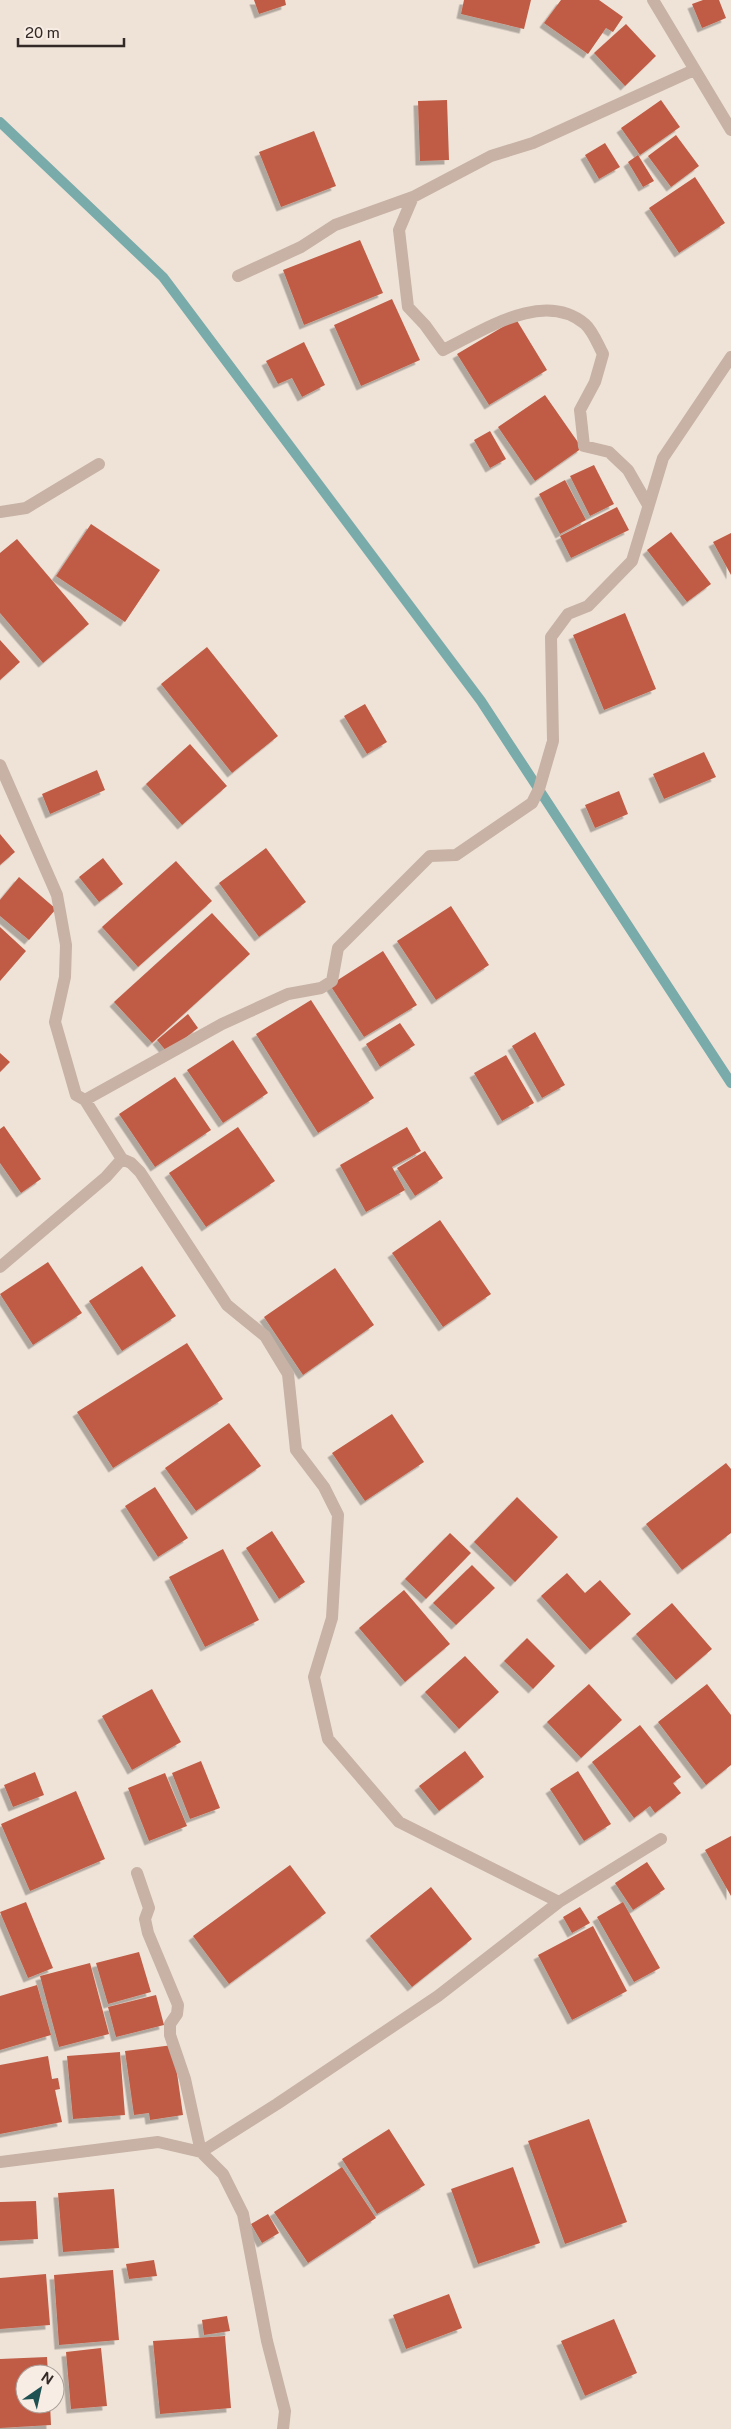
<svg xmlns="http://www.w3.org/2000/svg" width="731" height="2429" viewBox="0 0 731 2429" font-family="'Public Sans',sans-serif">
  <defs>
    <filter id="shadow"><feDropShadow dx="-4.5" dy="4.5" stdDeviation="0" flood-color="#0004"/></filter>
  </defs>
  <rect width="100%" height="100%" fill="#efe3d8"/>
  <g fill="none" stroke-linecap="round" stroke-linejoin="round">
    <path stroke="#78abaa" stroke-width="10" d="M0,122L163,277L481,701L731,1083"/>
  </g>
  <path fill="#c05c45" filter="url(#shadow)" d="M254,0H285L286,5L259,14Z
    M464,0H531L524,29L461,14Z
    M561,0H599L623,17L613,32L606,28L588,54L544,23Z
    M703,0H719L726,18L702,28L692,4Z
    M626,24L656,56L625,86L594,53Z
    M447,100L449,160L420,161L418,101Z
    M661,100L680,127L640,155L621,128Z
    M314,131L336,186L281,207L259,152Z
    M676,135L699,166L671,187L648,156Z
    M605,143L620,167L599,179L585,155Z
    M638,155L654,181L643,187L628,162Z
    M695,177L725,223L679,253L649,208Z
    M360,240L383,293L304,325L283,270Z
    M392,299L420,360L361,386L334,325Z
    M516,319L547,370L489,405L457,354Z
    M304,342L325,385L302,397L292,378L278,384L266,361Z
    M545,395L582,448L535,481L498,427Z
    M490,431L506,459L490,468L474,440Z
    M594,465L614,504L590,516L570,476Z
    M565,480L586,520L560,534L539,494Z
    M617,507L629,530L571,558L560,536Z
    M91,524L160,570L125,622L56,576Z
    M671,532L711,584L687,602L647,550Z
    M731,533V575L713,542Z
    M17,539L89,624L43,663L0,613V553Z
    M625,613L656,689L604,710L573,635Z
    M0,640L20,662L0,680Z
    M207,647L278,736L232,773L161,684Z
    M365,704L387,742L367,754L344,716Z
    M190,744L227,786L182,825L146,784Z
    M704,752L716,777L664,799L653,774Z
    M97,770L105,790L50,814L42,794Z
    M619,791L628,814L595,828L585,805Z
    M0,834L15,852L0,865Z
    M266,848L306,902L259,937L219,883Z
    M103,858L123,884L99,902L79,877Z
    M176,861L212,901L138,967L102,927Z
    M19,877L56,909L29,940L0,916V900Z
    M451,906L489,965L436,1000L397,941Z
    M212,913L250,954L152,1043L114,1002Z
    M0,927L26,951L0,981Z
    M383,951L417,1005L364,1037L330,985Z
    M311,1000L374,1098L318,1133L256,1034Z
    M188,1014L198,1028L167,1052L157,1040Z
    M400,1023L415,1045L380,1067L366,1044Z
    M535,1032L565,1085L542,1098L512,1046Z
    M233,1040L268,1093L223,1123L187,1070Z
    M0,1053L10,1062L0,1072Z
    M506,1055L534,1103L502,1121L474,1073Z
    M175,1077L211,1130L155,1167L119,1114Z
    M4,1126L41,1179L21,1193L0,1163V1129Z
    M238,1127L275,1181L206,1227L169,1173Z
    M407,1127L421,1151L392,1167L405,1190L366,1212L340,1165Z
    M425,1151L443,1178L415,1196L397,1168Z
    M440,1220L491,1294L443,1327L392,1253Z
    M48,1262L82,1313L33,1345L0,1294Z
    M142,1266L176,1316L122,1351L89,1301Z
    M335,1268L374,1325L303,1375L264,1317Z
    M187,1343L223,1399L113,1468L77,1412Z
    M392,1414L424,1462L365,1501L332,1453Z
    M229,1423L261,1466L196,1511L165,1468Z
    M726,1463L731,1469V1533L682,1570L646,1524Z
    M155,1487L188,1538L158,1557L125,1506Z
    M517,1497L558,1537L515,1582L474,1542Z
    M272,1531L305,1582L279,1599L246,1548Z
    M450,1533L471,1553L426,1599L405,1579Z
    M223,1549L259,1620L205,1647L169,1577Z
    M472,1565L495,1588L456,1625L433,1603Z
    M567,1573L585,1593L600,1580L631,1614L590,1650L541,1596Z
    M404,1590L450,1644L405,1682L359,1628Z
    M672,1603L712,1649L676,1680L636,1634Z
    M527,1638L555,1666L533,1689L504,1661Z
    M465,1656L499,1692L459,1729L425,1692Z
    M589,1684L622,1720L581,1758L547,1722Z
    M707,1684L731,1715V1765L706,1785L658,1722Z
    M152,1689L181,1742L132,1770L102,1716Z
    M640,1725L681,1777L673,1783L681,1793L655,1813L650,1806L634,1818L592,1762Z
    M465,1751L484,1777L439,1811L419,1786Z
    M201,1761L220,1808L190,1819L172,1773Z
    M578,1771L611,1824L584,1841L550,1789Z
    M35,1772L44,1795L13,1807L4,1785Z
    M165,1773L187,1826L149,1841L128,1788Z
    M76,1791L105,1859L30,1891L1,1824Z
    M731,1836V1896L705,1850Z
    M647,1862L665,1889L633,1910L615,1883Z
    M290,1865L326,1913L229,1984L193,1936Z
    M431,1887L472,1939L412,1987L370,1936Z
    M26,1902L53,1968L28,1978L0,1912Z
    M623,1902L660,1968L634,1982L597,1917Z
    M580,1907L590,1923L572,1933L563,1917Z
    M593,1926L627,1991L572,2020L538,1955Z
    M139,1952L151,1992L108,2004L96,1963Z
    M90,1963L109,2034L59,2047L40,1976Z
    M37,1985L51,2035L0,2050V1996Z
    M156,1995L164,2025L116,2037L108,2007Z
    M173,2045L183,2115L150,2120L149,2113L134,2115L125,2051Z
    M120,2052L125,2115L73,2119L67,2056Z
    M48,2056L52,2079L58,2078L60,2089L55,2090L62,2122L0,2134V2065Z
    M589,2119L627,2222L565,2244L528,2141Z
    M389,2129L425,2185L377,2214L342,2159Z
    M342,2167L376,2218L308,2263L274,2212Z
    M513,2167L540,2243L478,2264L451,2189Z
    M114,2189L119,2248L63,2252L58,2193Z
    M36,2201L38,2239L0,2241V2202Z
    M268,2214L279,2233L262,2243L251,2224Z
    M154,2260L157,2276L129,2279L126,2264Z
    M113,2270L119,2340L59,2345L54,2275Z
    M46,2274L50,2325L0,2329V2278Z
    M449,2294L462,2328L406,2349L393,2315Z
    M227,2316L230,2331L204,2335L202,2320Z
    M614,2319L637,2373L585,2396L561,2341Z
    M225,2336L231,2408L160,2414L153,2341Z
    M101,2348L107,2406L71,2409L66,2352Z
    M47,2357L48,2374H25V2404H50L51,2425L0,2428V2359Z"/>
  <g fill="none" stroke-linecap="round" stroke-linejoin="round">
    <path stroke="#c7b2a5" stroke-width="12" d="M653,0L731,130
      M413,197L399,230L408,307L425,325L443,350C483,331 543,289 585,324C593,331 598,345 603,354L595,382L580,410L584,446L609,452L628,470L648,505
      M238,276L301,247L335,225L413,197L491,156L533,143L694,70
      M0,512L26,508L99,464
      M0,765L57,895L66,945L65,977L55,1022L76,1095L85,1100L122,1159L131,1163L140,1172L227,1305L265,1336L288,1374L296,1450L324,1487L338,1515L332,1618L314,1677L328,1739L399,1822L559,1902
      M85,1100L222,1024L288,994L321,988L332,981L338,948L430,856L456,855L532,803L539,789L553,741L551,637L568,614L588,606L632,561L663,458L731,357
      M0,1267L106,1177L122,1159
      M137,1873L149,1908L145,1919L148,1933L178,2005L177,2014L170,2024V2035L185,2079L201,2152L223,2174L243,2214L267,2341L285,2411L283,2429
      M0,2162L158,2142L201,2152L277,2104L438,1996L559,1902L661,1839"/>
  </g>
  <g transform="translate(40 2389) rotate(34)"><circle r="24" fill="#f8ede4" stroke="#a99f98"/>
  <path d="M0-4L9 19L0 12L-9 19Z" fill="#1e5152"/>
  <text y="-8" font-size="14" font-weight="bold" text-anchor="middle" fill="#332926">N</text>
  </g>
  <path d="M18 38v8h106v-8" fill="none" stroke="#332926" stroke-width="2.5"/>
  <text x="25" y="38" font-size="15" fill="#332926" stroke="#f8ede4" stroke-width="4" paint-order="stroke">20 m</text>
</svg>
